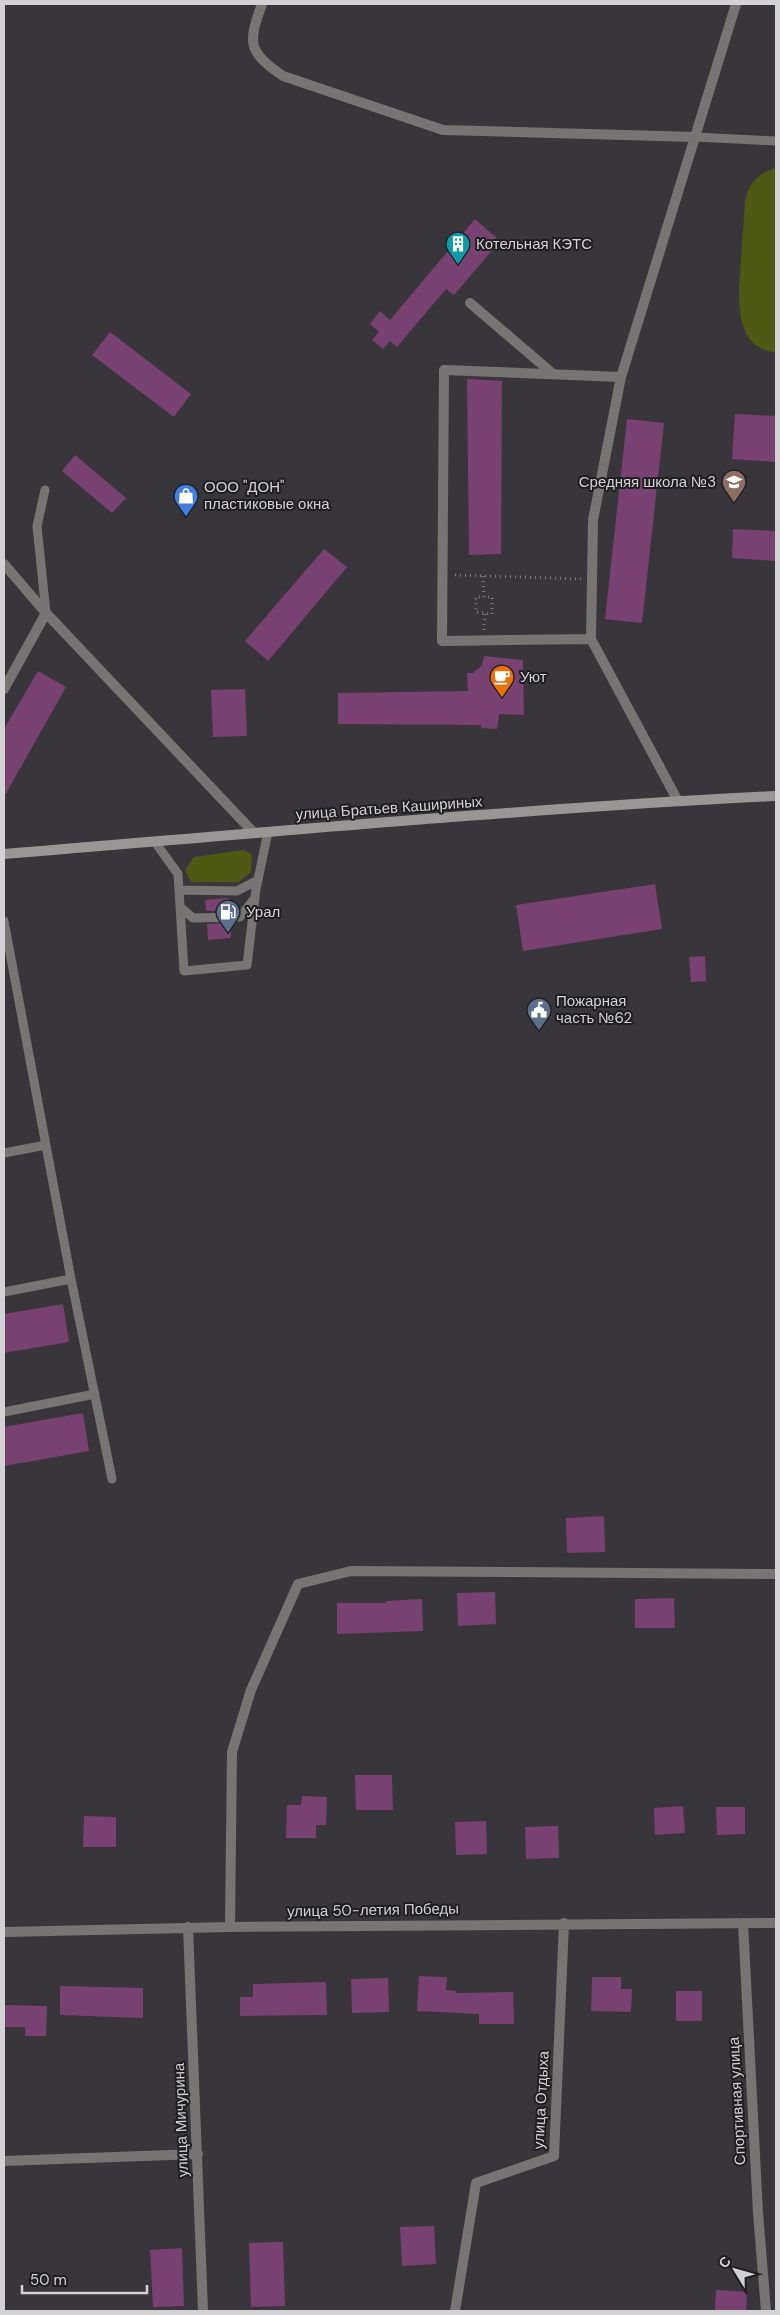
<svg xmlns="http://www.w3.org/2000/svg" width="780" height="2315" viewBox="0 0 780 2315" font-family="'DM Sans',sans-serif">
  <rect width="100%" height="100%" fill="#38363a"/>
  <path fill="#4e5914" d="M776,168V352C731,350 739,290 741,259C742,240 744,221 745,201C749,183 758,173 776,168Z
    M243,850L252,854L251,872L239,882H191L185,870L194,857Z"/>
  <path fill="#784170" d="M475,219L500,241L454,295L446,289L397,347L390,341L383,349L372,340L379,332L370,324L380,311L390,320Z
    M110,332L191,394L174,417L92,355Z
    M467,379L502,381L501,554L469,555Z
    M735,414L776,416V462L732,459Z
    M627,419L664,423L642,623L605,619Z
    M75,455L126,498L112,513L62,471Z
    M733,529L776,531V561L732,558Z
    M324,549L347,567L268,661L245,641Z
    M484,656L523,660L524,715L499,714L497,729L481,728V725L338,724V693L468,691L467,673H473L482,665Z
    M38,671L66,687L4,797V729Z
    M245,689L247,736L213,737L211,690Z
    M655,884L662,929L523,951L516,905Z
    M229,898L230,911H206L205,900Z
    M230,923L231,938L208,940L207,924Z
    M705,956L706,981L691,982L689,957Z
    M63,1304L69,1342L4,1353V1314Z
    M83,1413L89,1451L4,1466V1427Z
    M604,1516L605,1552L567,1553L566,1518Z
    M495,1592L496,1624L458,1626L457,1593Z
    M674,1598L675,1628H635V1599Z
    M422,1599L423,1631L337,1634V1603H386V1601Z
    M355,1775H392L393,1810H356Z
    M302,1796L327,1797L326,1825H316V1838H286L287,1805H301Z
    M683,1806L685,1833L655,1835L654,1808Z
    M716,1807H745V1834L717,1835Z
    M84,1816L116,1817V1847H83Z
    M486,1821L487,1854L456,1855L455,1822Z
    M558,1826L559,1858L526,1859L525,1827Z
    M419,1976L447,1977L446,1990L456,1991V1993L513,1992L514,2024H479V2014L417,2011Z
    M592,1977H621V1989H632L631,2012L591,2011Z
    M388,1978L389,2012L352,2013L351,1979Z
    M326,1982L327,2015L240,2016V1997H253V1984Z
    M60,1986L143,1988V2018L60,2015Z
    M676,1991H702V2021H676Z
    M4,2005L47,2006L46,2036H25V2027H4Z
    M434,2226L436,2264L402,2266L400,2227Z
    M283,2242L285,2306L251,2307L249,2243Z
    M182,2248L184,2306L153,2307L150,2250Z
    M716,2290L747,2292L746,2311H715Z"/>
  <g fill="none" stroke-linecap="round" stroke-linejoin="round">
    <path stroke="#7b7a7d" stroke-width="3" stroke-dasharray="1 4" stroke-linecap="butt" d="M455,575L581,579
      M483,576L484,597H492V614L476,612V597H484
      M484,630L485,613"/>
    <path stroke="#767573" stroke-width="9" d="M695,137L776,141
      M45,490L37,526L46,613
      M155,842L178,874L184,971L247,965L256,889L268,832
      M179,890L237,891L258,880
      M180,907L193,918L240,917L254,899
      M4,921L71,1279L112,1479
      M4,1153L46,1145
      M4,1292L71,1279
      M4,1412L95,1394"/>
    <path stroke="#767573" stroke-width="10" d="M262,4C248,43 247,51 283,76L443,130L695,137
      M470,303L552,373
      M4,564L46,613L254,833
      M591,639L442,641L444,370L621,377
      M4,689L46,613
      M678,801L591,639L593,520L621,377L736,4
      M743,1923L758,2213L766,2311
      M188,1927L203,2311
      M230,1927L232,1752L251,1690L298,1584L351,1571L776,1574
      M4,1932L230,1927L776,1923
      M4,2161L198,2154
      M455,2311L476,2183L554,2156L564,1923"/>
    <path stroke="#999794" stroke-width="10" d="M4,854C261,833 518,809 776,796"/>
  </g>
  <defs>
    <symbol id="building-pin" viewBox="-11 -11 22 30"><path d="M0 17L-7.5 6A9.5 9.5 0 1 1 7.5 6Z" fill="#0f9aa8" stroke="#1f1e20"/><path d="M-4-6H4V6H1V3H-1V6H-4ZM-2.5-4.3h1.7v1.8h-1.7ZM.8-4.3h1.7v1.8H.8ZM-2.5-1h1.7V.8h-1.7ZM.8-1h1.7V.8H.8Z" fill="#fff"/></symbol>
    <symbol id="school-pin" viewBox="-11 -11 22 30"><path d="M0 17L-7.5 6A9.5 9.5 0 1 1 7.5 6Z" fill="#8d6e63" stroke="#1f1e20"/><path d="M0-5L7-2L0 1L-7-2ZM-4 1L0 2.5L4 1V4Q0 6-4 4Z" fill="#fff"/></symbol>
    <symbol id="shop-pin" viewBox="-11 -11 22 30"><path d="M0 17L-7.5 6A9.5 9.5 0 1 1 7.5 6Z" fill="#3f7fe0" stroke="#1f1e20"/><path d="M-5-2.5h2.3a2.7 3.5 0 0 1 5.4 0H5L5.5 6h-11ZM-1.5-2.5h3a1.5 2.3 0 0 0-3 0Z" fill="#fff"/></symbol>
    <symbol id="cafe-pin" viewBox="-11 -11 22 30"><path d="M0 17L-7.5 6A9.5 9.5 0 1 1 7.5 6Z" fill="#e8710a" stroke="#1f1e20"/><path d="M-5.5-4.5H6V0H3Q3 3.5 0 3.5H-2.5Q-5.5 3.5-5.5 0ZM3-3.2v2h1.7v-2ZM-6 4.5H4V6H-6Z" fill="#fff"/></symbol>
    <symbol id="fuel-pin" viewBox="-11 -11 22 30"><path d="M0 17L-7.5 6A9.5 9.5 0 1 1 7.5 6Z" fill="#5c6f8a" stroke="#1f1e20"/><path d="M-5.5-6h7V0h2V4h1.3V-2.5L3-4.5l.8-.8L6-3V5H2.5V1h-1V6h-7ZM-4.2-4.7v3.2H.2V-4.7Z" fill="#fff"/></symbol>
    <symbol id="civic-pin" viewBox="-11 -11 22 30"><path d="M0 17L-7.5 6A9.5 9.5 0 1 1 7.5 6Z" fill="#5c6f8a" stroke="#1f1e20"/><path d="M-.6-6.5H3V-4.5H.6V-3L4-1V1h2V6H-6V1h2V-1L-.6-3ZM-1.2 2.5V6h2.4V2.5Z" fill="#fff"/></symbol>
  </defs>
  <g fill-rule="evenodd">
    <use href="#building-pin" x="444" y="230" width="28" height="38"/>
    <use href="#school-pin" x="720" y="468" width="28" height="38"/>
    <use href="#shop-pin" x="172" y="482" width="28" height="38"/>
    <use href="#cafe-pin" x="488" y="663" width="28" height="38"/>
    <use href="#fuel-pin" x="214" y="898" width="28" height="38"/>
    <use href="#civic-pin" x="525" y="996" width="28" height="38"/>
  </g>
  <g text-anchor="middle" stroke-width="4" stroke-linejoin="round" paint-order="stroke">
    <g font-size="15" fill="#d2d1d3" stroke="#1f1e20" text-anchor="start">
      <text x="476" y="249">Котельная КЭТС</text>
      <text x="716" y="487" text-anchor="end">Средняя школа №3</text>
      <text x="204" y="492">ООО "ДОН"<tspan x="204" dy="17">пластиковые окна</tspan></text>
      <text x="520" y="682">Уют</text>
      <text x="246" y="917">Урал</text>
      <text x="556" y="1006">Пожарная<tspan x="556" dy="17">часть №62</tspan></text>
    </g>
    <g font-size="15" fill="#d2d1d3" stroke="#1f1e20">
      <text transform="translate(389 808) rotate(-4)" y="5">улица Братьев Кашириных</text>
      <text transform="translate(373 1910) rotate(-1)" y="5">улица 50-летия Победы</text>
      <text transform="translate(541 2100) rotate(-87)" y="5">улица Отдыха</text>
      <text transform="translate(737 2101) rotate(-93)" y="5">Спортивная улица</text>
      <text transform="translate(181 2120) rotate(-92)" y="5">улица Мичурина</text>
    </g>
  </g>
  <rect width="780" height="2315" fill="none" stroke="#d2d1d3" stroke-width="10"/>
  <g transform="translate(735 2270) rotate(307)" stroke="#1f1e20" stroke-width="4" paint-order="stroke">
  <path d="M0-4L9 19L0 12L-9 19Z" fill="#d2d1d3"/>
  <text y="-8" font-size="14" font-weight="bold" text-anchor="middle" fill="#d2d1d3">С</text>
  </g>
  <path d="M22 2285v8h125v-8" fill="none" stroke="#d2d1d3" stroke-width="2.5"/>
  <text x="30" y="2285" font-size="15" fill="#d2d1d3" stroke="#1f1e20" stroke-width="4" paint-order="stroke">50 m</text>
</svg>
